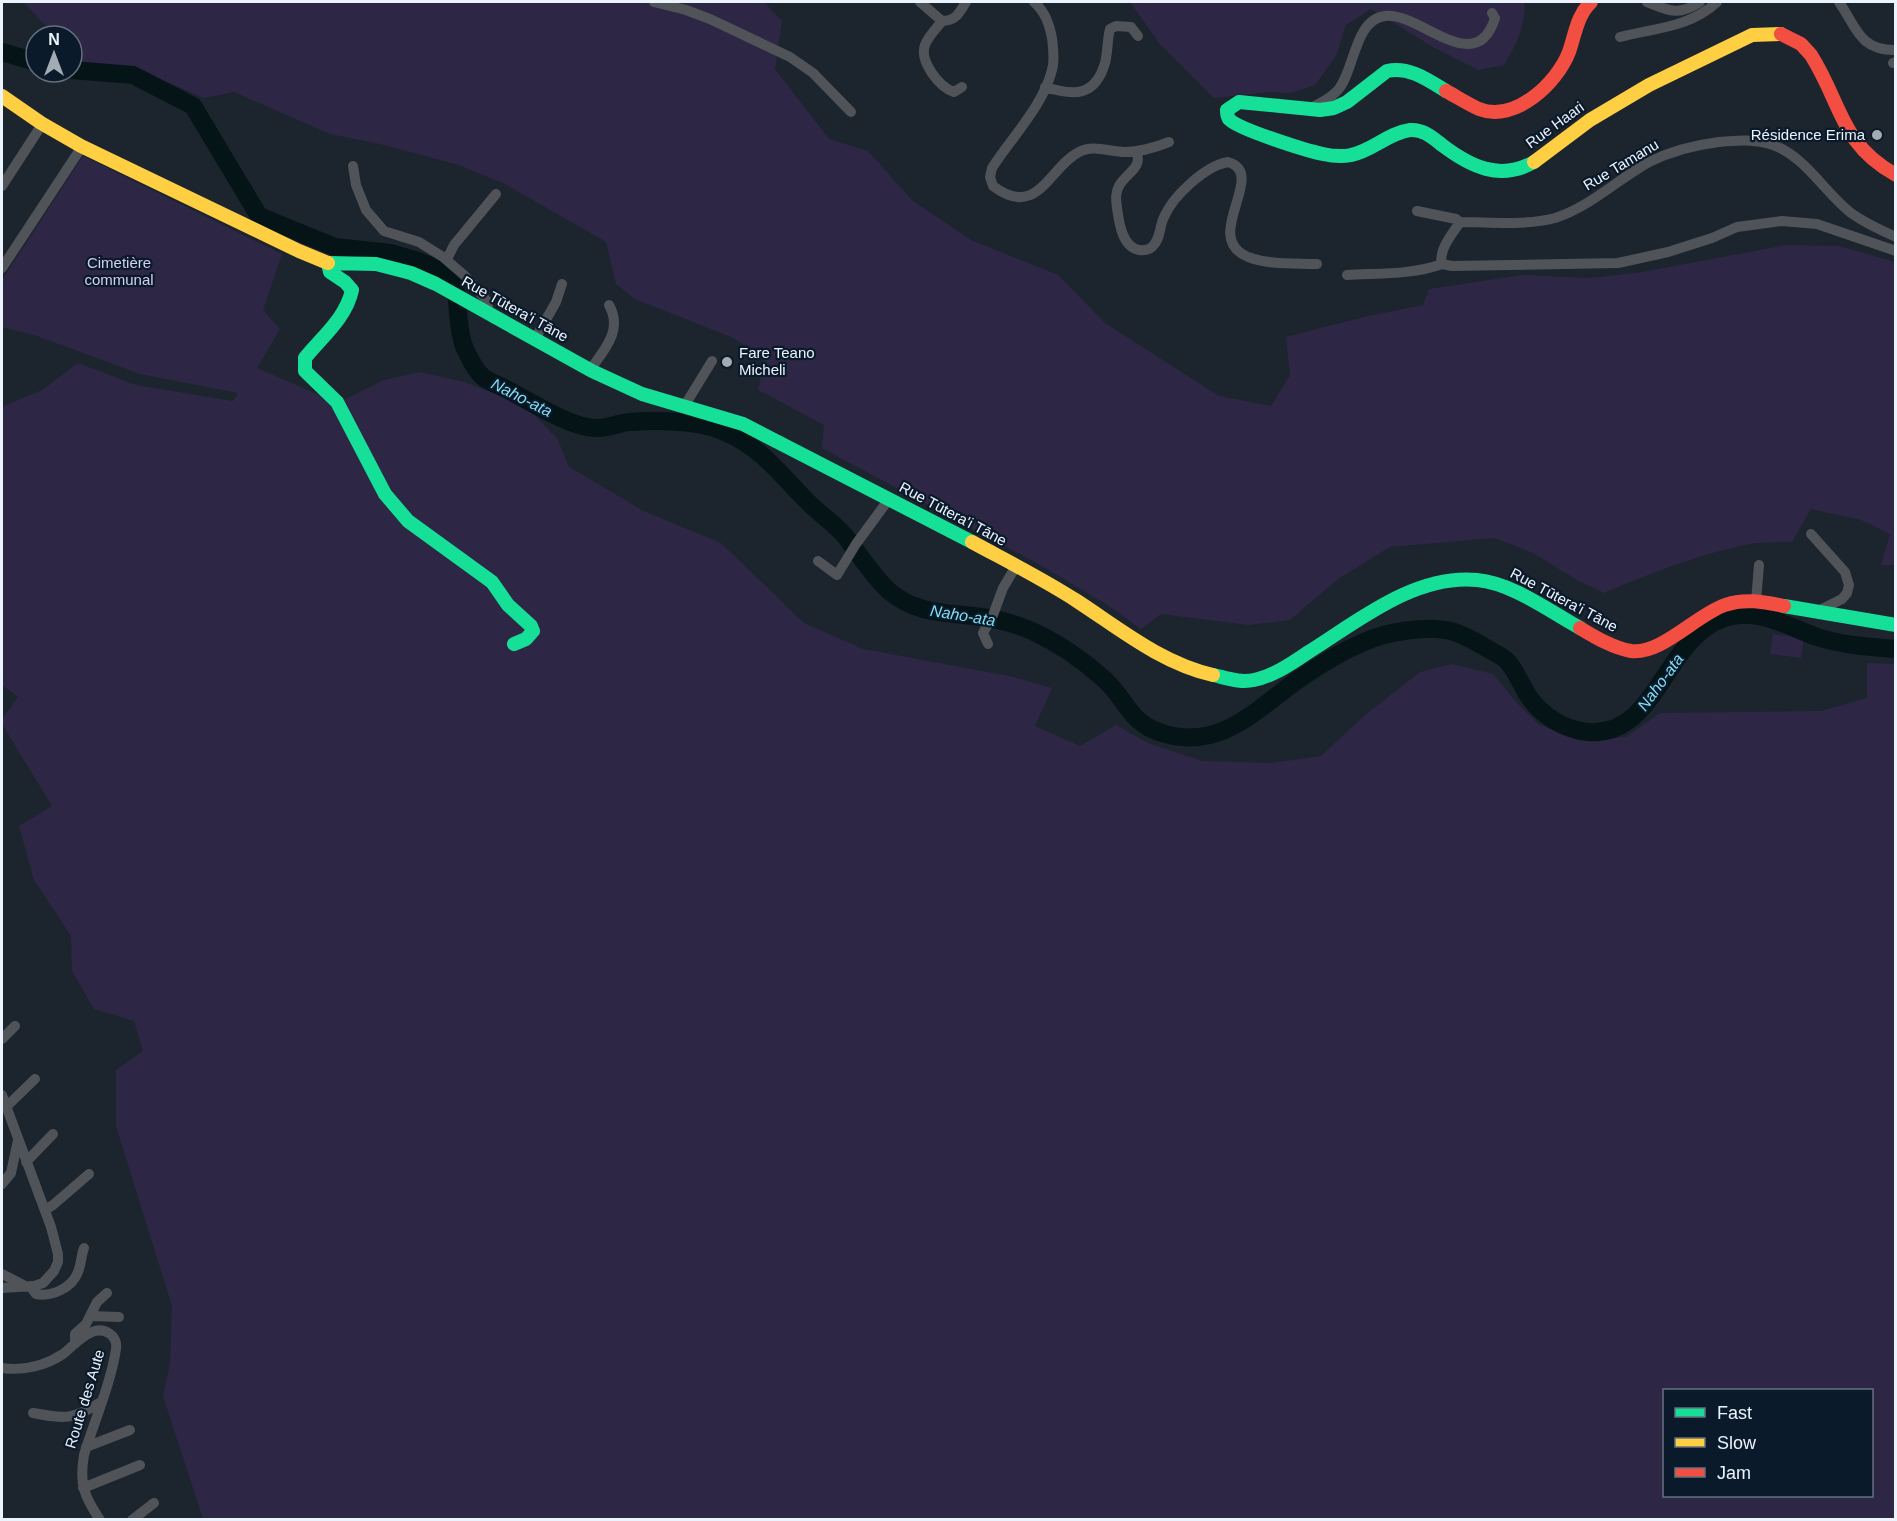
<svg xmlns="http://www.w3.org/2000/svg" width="1897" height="1521" viewBox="0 0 1897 1521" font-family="Arial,sans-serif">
  <rect width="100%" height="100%" fill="#1c242d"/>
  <path fill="#2d2745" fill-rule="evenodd" d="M23,2H764L782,21L775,69L829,139L868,151L913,201L971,240L1058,275L1105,323L1219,396L1271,406L1290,375L1286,337L1364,317L1423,305L1429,289L1522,275L1591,278L1642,272L1787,245L1839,246L1895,262V565H1881L1890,534L1861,520L1811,509L1792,542C1778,542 1763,542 1750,544C1702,553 1649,574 1604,593L1577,580L1533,553L1495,538L1390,547L1338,579L1290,620L1248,625L1161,614L1141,629L1109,606L1042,566L822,448L824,425L758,390L765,357L731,337L635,299L616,284L606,242L505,184L459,165L380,144L330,134L234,92L204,98L139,70L72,61V36H45L48,28Z
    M1130,2H1525C1525,26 1517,44 1504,65L1478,70L1433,47L1371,9L1346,25L1336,56L1315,85L1291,93L1271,92L1214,98L1159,43Z
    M83,156L282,254L263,310L280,329L257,368L338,403L384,380L420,372L464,382L525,405L558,440L569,467L644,511L721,543L804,623L863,649L1009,676L1052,688L1035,726L1080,746L1116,725L1148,743L1202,761L1271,763L1321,756L1364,716L1420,672L1452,664L1493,674L1516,702L1538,724L1580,741L1626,737L1660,713L1821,711L1867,698V663L1895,664V1519H203L163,1396L170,1364L172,1306L116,1126V1070L143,1051L134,1021L94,1009L72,971L71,936L34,880L19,826L52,806L2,724V719L18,697L2,685V407L42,390L78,363L136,385L233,401L238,393L140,374L37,336L2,327V280ZM1664,1390H1872V1496H1664Z
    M1773,634L1804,638L1801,658L1770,654Z"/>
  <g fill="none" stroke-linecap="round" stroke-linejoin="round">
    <path stroke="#041417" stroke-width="18" d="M2,52L36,62
      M72,70L133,75L193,106L259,216L335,247L390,253L418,261L441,270L450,277L455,286C459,307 457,336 468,355C471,361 477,372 483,377C489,382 499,385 506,389C530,401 569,427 595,428C606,429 618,423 629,422C659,420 698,420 725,432C762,448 779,473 806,500C818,513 833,522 845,536C859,554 872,575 889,591C917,615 947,612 981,617C998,619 1016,624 1032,631C1058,643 1084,661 1105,680C1126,699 1130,724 1162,733C1222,752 1258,707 1302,677C1321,664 1343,651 1364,642C1386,632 1427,625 1451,631C1465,635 1478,643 1490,650C1495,653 1501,656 1505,659C1516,669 1521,685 1529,697C1542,716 1565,730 1588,732C1658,737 1663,639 1724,618C1757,607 1787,626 1817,637C1843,645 1869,647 1896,649"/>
    <path stroke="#505458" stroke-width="10" d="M654,2L686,10L710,19L790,57L813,73L851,112
      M920,2L942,21
      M1034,2C1045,12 1049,23 1052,38C1053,48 1055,60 1052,70C1043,106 1012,137 992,168L990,177L993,186C1038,220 1049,167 1079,152C1093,144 1110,152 1125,152C1141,152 1154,148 1169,142
      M1647,2C1669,11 1679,16 1700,2
      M1839,2C1856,26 1859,51 1896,50
      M942,21C937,28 928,36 925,45C919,61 939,87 954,92L962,87
      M942,21C956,21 959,13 966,2
      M1620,37C1654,28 1689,28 1717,2
      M1893,63L1896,62
      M1045,87C1074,96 1095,97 1105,63C1108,52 1107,40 1110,29L1116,26L1131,27L1138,36
      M1311,108C1321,103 1331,98 1338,90C1355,70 1354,20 1385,16C1419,11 1476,80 1495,18L1492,13
      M1136,152C1144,167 1125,174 1119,186C1115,193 1116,200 1117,208C1119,222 1122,247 1139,250C1144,251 1148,250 1152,247C1161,239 1159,227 1164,217C1173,196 1205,166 1228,162C1269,174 1200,237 1248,257C1269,265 1294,263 1317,264
      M353,166L356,185L366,210L384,231L419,242L443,257L465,276L487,301L488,306L486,312
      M2,186L41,126
      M1417,211L1456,219L1460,222
      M1896,237C1880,230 1865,223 1851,213C1824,192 1806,157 1773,145C1755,139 1738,140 1719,142C1695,145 1671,151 1649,162C1618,179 1590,207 1555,218C1526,226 1490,222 1460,222C1453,233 1438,250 1442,264L1452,266L1618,263L1668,252L1712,238L1737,227L1782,221L1817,224L1896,251
      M447,259L454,245L496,194
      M2,268L81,148
      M1347,275C1379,273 1412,275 1442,264
      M535,339L556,302L562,284
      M590,370C605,349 623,330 609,305
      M685,405L712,361
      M1811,534L1845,572L1849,585L1847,593L1842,599L1818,611
      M818,561L837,575L856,544L889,499
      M1756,601L1759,565
      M988,644L983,633L993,615L1003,588L1016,566
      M2,1039L15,1026
      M2,1095L51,1227L58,1254V1262L54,1271L43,1283L34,1286L2,1288
      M6,1107L35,1079
      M26,1162L53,1134
      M2,1184L11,1173L18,1140
      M45,1210L53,1205L89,1174
      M2,1274L25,1286
      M30,1286L36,1294C52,1297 72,1288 78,1272C81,1265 81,1256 84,1248
      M91,1316L119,1317
      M75,1344V1334L86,1324L97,1302L107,1293
      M2,1368C23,1371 45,1366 63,1354C72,1347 81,1336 92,1332C104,1327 118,1335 116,1349C111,1383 94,1422 84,1455C79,1484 84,1496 100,1520
      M33,1413C65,1419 73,1420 101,1402
      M86,1447L130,1430
      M83,1488L140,1465
      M132,1520L154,1503"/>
    <path stroke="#16e098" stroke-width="14" d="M1446,91C1428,80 1409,66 1387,71L1347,102L1334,108L1320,110L1239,102L1227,110C1227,113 1227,116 1229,119C1237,129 1308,151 1323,154C1332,156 1342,157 1351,155C1372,151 1388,133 1410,130C1423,129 1432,137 1442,145C1471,167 1500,181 1534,162
      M328,263L376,264L411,273L436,284L592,371L642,394L743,424L972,542
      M328,263L330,272L345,282L352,290C346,318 322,337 305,358V371L337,402L385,494L408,521L492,582L508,605L531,626L533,631L526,639L514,644
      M1784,606L1896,625
      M1213,675C1227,678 1240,683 1254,680C1273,676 1291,664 1307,653C1357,622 1414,574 1477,580C1512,583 1549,611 1580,628"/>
    <path stroke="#ffcf43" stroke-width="14" d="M2,96L41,123L81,146L299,251L328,263
      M1534,162L1590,120L1649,85L1752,35L1781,34
      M972,542C1007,561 1043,579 1077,601C1120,629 1161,663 1213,675"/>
    <path stroke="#f24e42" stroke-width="14" d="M1781,34L1801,44L1811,55C1842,104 1840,144 1896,175
      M1446,91C1457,97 1468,104 1479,109C1515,123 1557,83 1569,52C1575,35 1577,15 1591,2
      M1580,628C1595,637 1613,648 1631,651C1661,655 1696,615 1725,605C1745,598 1764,602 1784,606"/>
  </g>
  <g fill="#a3abb4" stroke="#0b1a2b" stroke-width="2">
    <circle cx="1877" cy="135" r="6"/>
    <circle cx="727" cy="362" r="6"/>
  </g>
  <g text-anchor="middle" stroke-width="4.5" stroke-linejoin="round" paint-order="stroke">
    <g font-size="15" fill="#ebf4fd" stroke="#0b1a2b">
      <text transform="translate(1555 125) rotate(-36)" y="5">Rue Haari</text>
      <text transform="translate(1621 165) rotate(-31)" y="5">Rue Tamanu</text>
      <text transform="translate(515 309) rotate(29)" y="5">Rue Tūtera'i Tāne</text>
      <text transform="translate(953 514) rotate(28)" y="5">Rue Tūtera'i Tāne</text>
      <text transform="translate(1564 600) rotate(28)" y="5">Rue Tūtera'i Tāne</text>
      <text transform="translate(85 1399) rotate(-73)" y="5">Route des Aute</text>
    </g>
    <g font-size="15" fill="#ebf4fd" stroke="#0b1a2b" text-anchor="end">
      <text x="1865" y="140">Résidence Erima</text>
      <text x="739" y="358" text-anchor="start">Fare Teano<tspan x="739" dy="17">Micheli</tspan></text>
    </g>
    <g font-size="15" fill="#d4cdf5" stroke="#0b1a2b">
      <text x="119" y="268">Cimetière<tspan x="119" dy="17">communal</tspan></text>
    </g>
    <g font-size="16" font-style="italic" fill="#82def1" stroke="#0b1a2b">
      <text transform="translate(522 397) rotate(27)" y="6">Naho-ata</text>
      <text transform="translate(963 615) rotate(9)" y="6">Naho-ata</text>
      <text transform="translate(1660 682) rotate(-54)" y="6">Naho-ata</text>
    </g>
  </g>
  <rect width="1897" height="1521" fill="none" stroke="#ebf4fd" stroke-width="6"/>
  <rect x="1663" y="1389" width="210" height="108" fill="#0b1a2b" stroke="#65717f" stroke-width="1.5"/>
  <rect x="1675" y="1408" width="30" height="9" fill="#16e098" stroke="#65717f" stroke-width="1.5"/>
  <text x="1717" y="1419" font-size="18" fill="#ebf4fd">Fast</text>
  <rect x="1675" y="1438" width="30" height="9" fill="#ffcf43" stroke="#65717f" stroke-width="1.5"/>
  <text x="1717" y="1449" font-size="18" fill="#ebf4fd">Slow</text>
  <rect x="1675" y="1468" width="30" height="9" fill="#f24e42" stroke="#65717f" stroke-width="1.5"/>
  <text x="1717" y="1479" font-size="18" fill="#ebf4fd">Jam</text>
  <g transform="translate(54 54)"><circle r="28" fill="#0b1a2b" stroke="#65717f" stroke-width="1.5"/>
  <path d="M0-4.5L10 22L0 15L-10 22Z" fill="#a3abb4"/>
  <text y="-9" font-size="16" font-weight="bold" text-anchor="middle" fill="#ebf4fd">N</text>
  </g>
</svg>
